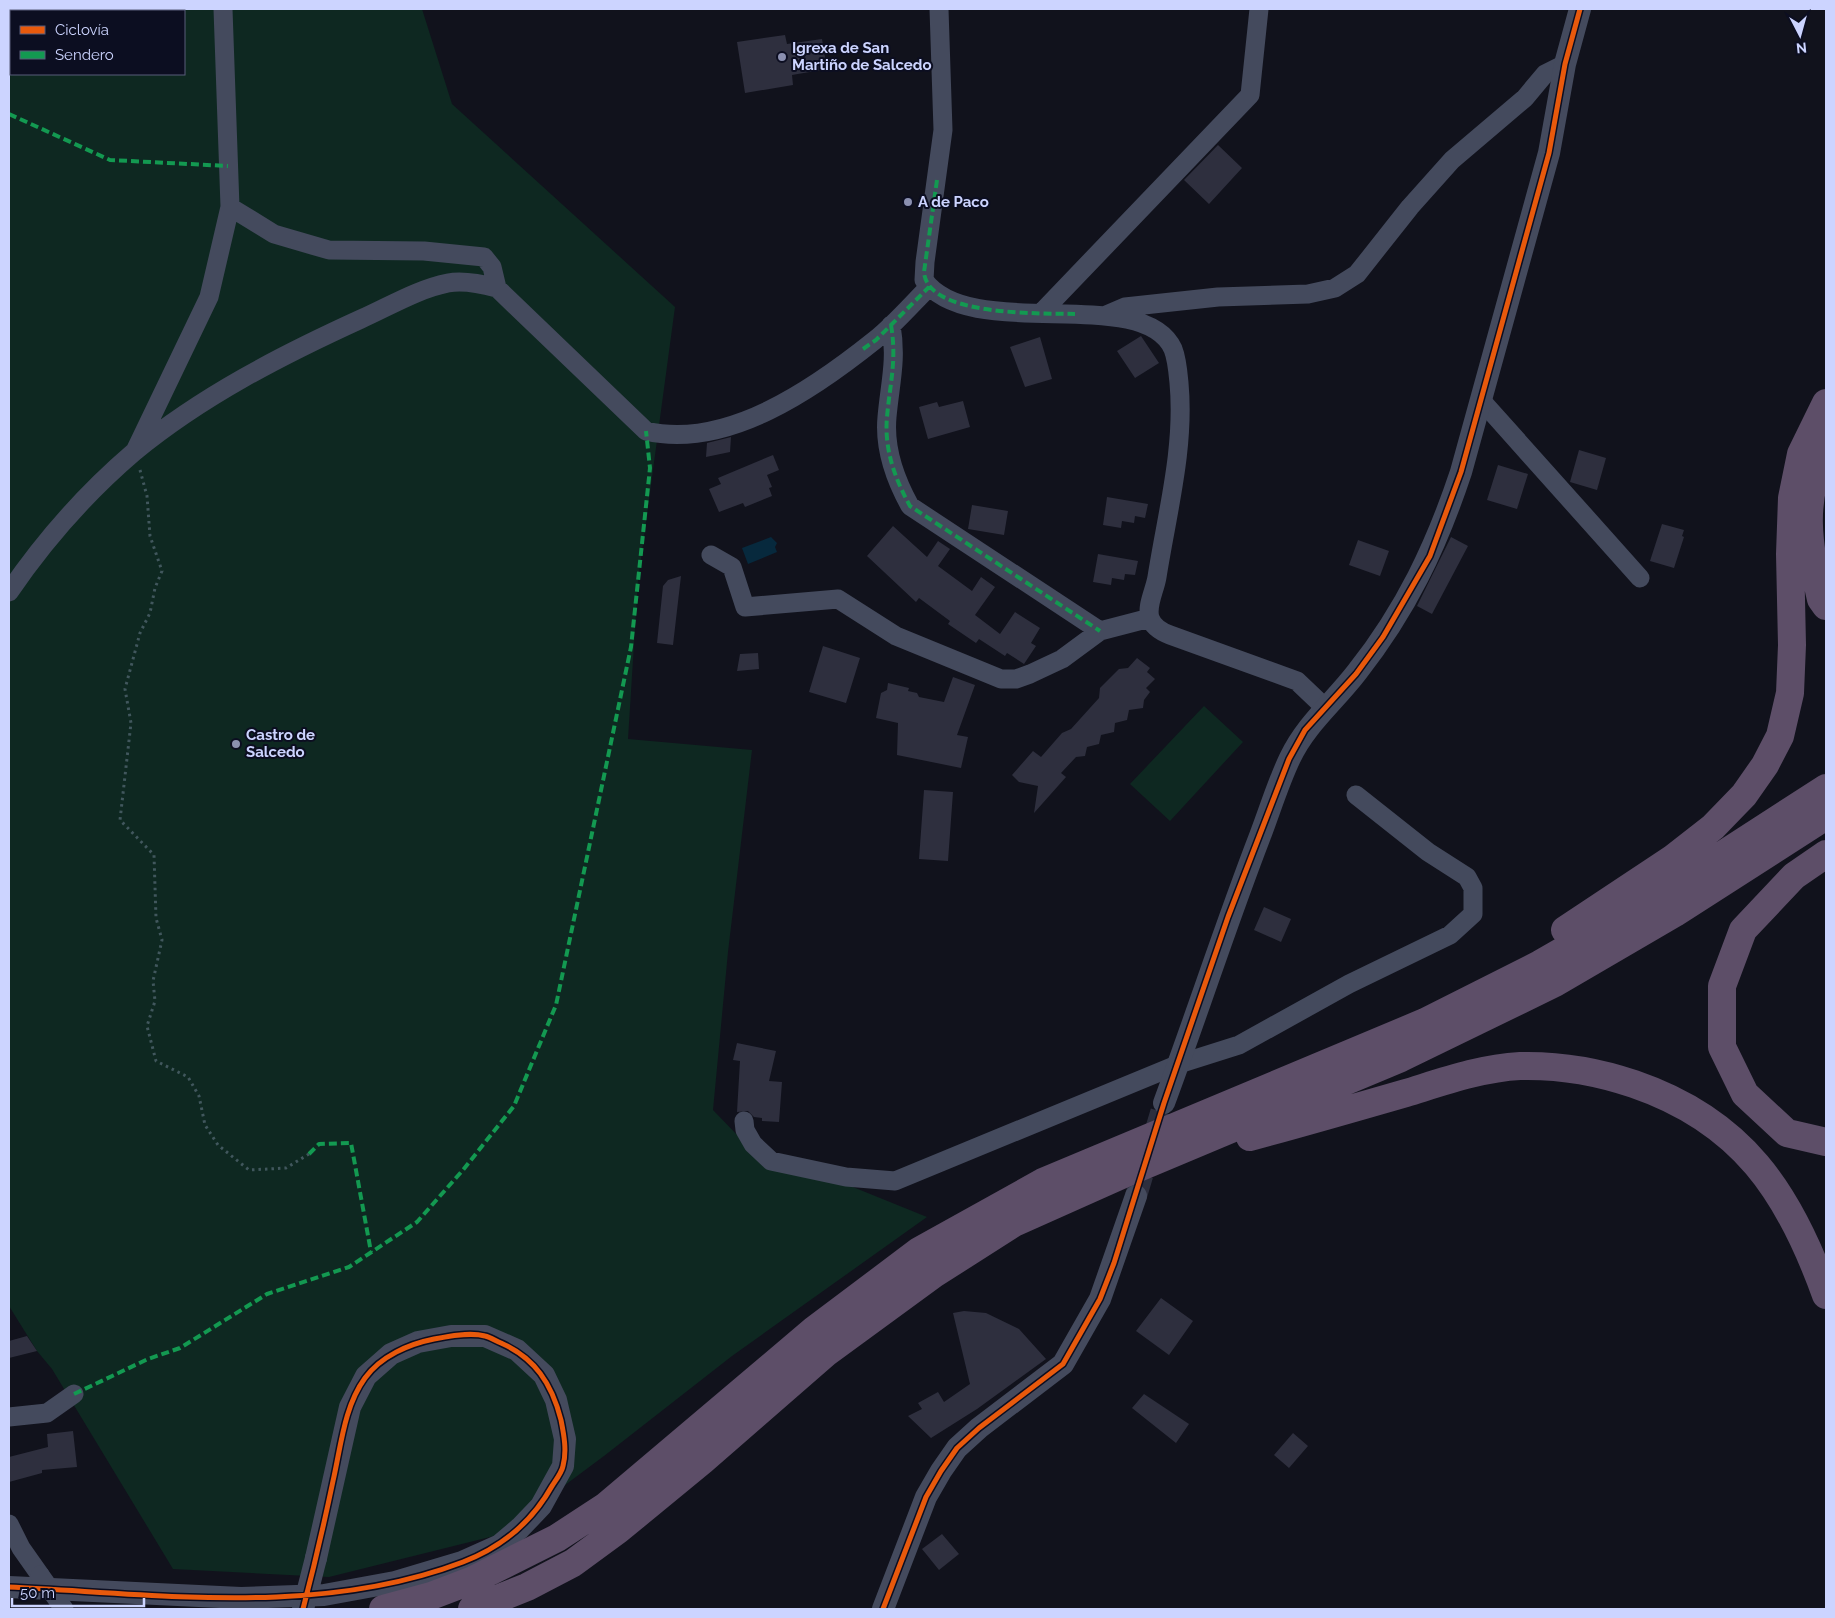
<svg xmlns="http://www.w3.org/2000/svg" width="1835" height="1618" viewBox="0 0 1835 1618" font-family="Raleway,sans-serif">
  <rect width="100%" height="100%" fill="#11121c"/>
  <path fill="#0e2821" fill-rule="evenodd" d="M9,9H422L452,104L675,307L638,581L628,739L752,750L728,952L713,1110L768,1167L843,1183L927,1217L732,1356L604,1456L498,1535L329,1577L173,1569L52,1369L37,1351L9,1306ZM11,11H184V74H11Z
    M1204,706L1243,742L1170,821L1130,784Z"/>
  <path fill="#07293d" d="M771,537L777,543L775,547L777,552L748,564L742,548Z"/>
  <path fill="#2e2f3e" d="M785,35L787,44L822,39L827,69L792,75L793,85L745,93L737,42Z
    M1218,145L1242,168L1209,204L1184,180Z
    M1141,336L1159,363L1135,378L1117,351Z
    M1040,337L1052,379L1025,387L1010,347Z
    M963,401L970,427L928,439L919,407L937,402L939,407Z
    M731,437L730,452L706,457L707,443Z
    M1579,450L1606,458L1597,490L1570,482Z
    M773,455L779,470L767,475L772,487L769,488L772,496L745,507L743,503L719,512L709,489L721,484L718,478Z
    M1498,465L1528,474L1517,509L1487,500Z
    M1107,497L1148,504L1145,518L1135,516L1134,523L1122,521L1121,528L1103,525Z
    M972,505L1008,511L1004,535L968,529Z
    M1662,524L1684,530L1682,536L1684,537L1674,568L1650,561Z
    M893,526L927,557L938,541L950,549L938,566L972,591L981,577L995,587L975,615L1000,634L1015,612L1040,628L1031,643L1036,646L1024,664L1007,653L1005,656L979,639L976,643L948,624L950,621L919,598L916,602L867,556Z
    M1451,537L1468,546L1432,614L1417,606Z
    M1358,540L1389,551L1380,576L1349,565Z
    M1098,554L1138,561L1135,575L1125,574L1124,580L1112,578L1111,585L1093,582Z
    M681,576L673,645L657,643L663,586L668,580Z
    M823,646L860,658L846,703L809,692Z
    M758,653L759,669L737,671L740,654Z
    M1137,658L1150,668L1147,672L1155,679L1146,688L1150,692L1144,700L1143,708L1129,710L1127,720L1115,723L1114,732L1101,735L1099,744L1087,747L1085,756L1076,757L1061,773L1066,777L1034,813L1038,786L1019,782L1012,775L1033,751L1041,757L1062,733L1071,729L1099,698L1100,688L1119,669L1128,668Z
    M953,677L975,685L957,735L968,737L961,768L897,755L898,723L876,718L881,693L887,690L888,683L909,688L908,691L917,693L919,697L944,702Z
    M924,790L953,792L948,861L919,859Z
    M1264,907L1291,919L1281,942L1254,930Z
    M737,1043L776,1051L769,1081L782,1082L779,1122L762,1121V1118L754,1117L748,1111L737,1112L740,1061L733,1060Z
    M1161,1298L1193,1321L1169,1355L1136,1331Z
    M964,1311L986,1313L1019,1329L1046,1359L977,1409L931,1438L908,1416L922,1409L918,1403L938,1392L944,1402L970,1384L953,1313Z
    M27,1336L37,1351L9,1358V1341Z
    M1144,1394L1189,1424L1176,1443L1132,1408Z
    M73,1431L77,1467L42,1470V1473L9,1482V1457L48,1447L47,1434Z
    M1293,1433L1308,1446L1289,1468L1274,1455Z
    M942,1534L959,1554L939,1570L922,1549Z"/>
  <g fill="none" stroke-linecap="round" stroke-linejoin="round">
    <path stroke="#2d2f3e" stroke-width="22" stroke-dasharray="22 11" stroke-linecap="butt" d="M1136,1196L1164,1103"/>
    <path stroke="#41575d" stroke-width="3" stroke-dasharray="2.5 4" stroke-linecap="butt" d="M140,470L147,496L150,536L162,571L155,588L150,613L140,633L125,689L131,723L120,820L154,855L156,918L162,940L153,981L155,1001L147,1026L156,1061L188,1077L199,1096L205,1125L218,1145L249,1170L286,1168L309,1154"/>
    <path stroke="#444a5d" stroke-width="19" d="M223,9L230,207L274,234L329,250L424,251L484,257L492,267L497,288
      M939,9L943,130L925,262L924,280C970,344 1143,283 1173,349C1177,359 1178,372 1179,383C1185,448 1167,513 1157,577C1155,590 1146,606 1150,618C1153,627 1162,632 1170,635L1297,681L1318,701L1323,709
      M1041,313L1250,95L1259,9
      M1104,316L1125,307L1218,297L1308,294L1335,288L1357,274L1410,207L1452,160L1525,98L1545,74L1565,64
      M891,325C897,360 890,383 887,417C884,449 895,479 910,506L1100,631
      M1481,400L1640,578
      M136,449L209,297L230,207
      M711,555L732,567L745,607L838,599L896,636L1001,679H1016L1030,674L1062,659L1100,631L1150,618
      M9,592C44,541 86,493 134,452C202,396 282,355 361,319C390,306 418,289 448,283C464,280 482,284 497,288L646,431C727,450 815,388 875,340C894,325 912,304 929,287
      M744,1121L745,1130L753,1144L771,1161L846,1177L895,1181L1179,1064L1239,1045L1349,984L1450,935L1473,914V888L1467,877L1428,852L1356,795
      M9,1417L47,1413L74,1394
      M9,1524L21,1548L40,1575"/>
    <path stroke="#444a5d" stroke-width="22" d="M1164,1103C1197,1014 1226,924 1260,836C1270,810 1278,783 1290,758C1306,724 1334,702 1357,672C1406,610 1436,547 1461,472L1549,153L1565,64L1580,9
      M9,1587L241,1598L324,1595L395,1582L462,1562L500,1545L520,1528L541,1506L563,1466L565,1439L556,1400L544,1375L517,1350L485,1336H451L418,1342L391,1354L366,1376L350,1407L316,1558
      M883,1609L926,1497L941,1471L957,1448L979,1428L1063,1364L1100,1299L1136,1196"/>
    <path stroke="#5d4e68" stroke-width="28" d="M1826,447C1800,502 1808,543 1821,599L1826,606
      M1826,854L1794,876L1743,930L1722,986V1047L1745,1094L1787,1133L1826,1142
      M1565,930L1672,859L1713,827L1744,795L1765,765L1780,736L1790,693L1792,645L1790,554L1792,498L1801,454L1826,403
      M1250,1137C1302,1123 1354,1108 1406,1093C1442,1082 1481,1068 1520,1066C1560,1065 1596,1071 1634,1084C1742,1121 1789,1192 1826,1295
      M383,1609L431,1596L473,1580L557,1538L606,1506L814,1330L919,1251L1043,1182L1425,1022L1540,964L1662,894L1826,788
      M472,1609L527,1587L573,1563L618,1530L702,1461L826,1353L934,1274L1014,1223L1126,1173L1401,1058L1555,983L1675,913L1826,816"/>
    <path stroke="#444a5d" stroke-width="19" d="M40,1575L64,1609"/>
    <path stroke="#444a5d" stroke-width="22" d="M303,1609L316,1558"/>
    <path stroke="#139951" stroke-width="4" stroke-dasharray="8 4" stroke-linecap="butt" d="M9,114L110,160L228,166
      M937,180L924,272C927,317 1043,313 1075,314
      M891,325C897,360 890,383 887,417C884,449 895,479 910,506L1100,631
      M863,349L876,340L929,287
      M309,1154L319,1144L351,1143L371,1252
      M74,1394L148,1359L180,1348L267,1294L349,1267L417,1222L463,1170L514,1106L556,1005L631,647L650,468L646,431"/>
    <defs>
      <path id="cycleway" d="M9,1587C159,1594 319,1617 463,1562C502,1547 532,1522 552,1486C556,1480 562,1472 563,1466C567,1451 564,1435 561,1420C552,1384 535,1358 501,1343C496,1341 490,1337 485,1336C470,1332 449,1336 434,1339C409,1344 381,1356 365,1378C344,1407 341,1446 333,1481C324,1524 314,1567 303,1609
        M883,1609L926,1497L941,1471L957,1448L979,1428L1063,1364L1100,1299L1114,1263L1164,1103L1228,917L1289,759L1305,730L1356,674L1383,637L1430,556L1461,472L1549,153L1565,64L1580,9"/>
    </defs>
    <use href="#cycleway" stroke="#0c0e21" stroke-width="8"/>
    <use href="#cycleway" stroke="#e8590c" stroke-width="5"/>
  </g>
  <g fill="#8b90b0" stroke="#0c0e21" stroke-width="2">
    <circle cx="782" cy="57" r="5"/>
    <circle cx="908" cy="202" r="5"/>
    <circle cx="236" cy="744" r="5"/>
  </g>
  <g text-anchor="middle" stroke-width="4" stroke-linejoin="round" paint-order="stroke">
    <g font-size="15" font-weight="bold" fill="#ccd4ff" stroke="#0c0e21" text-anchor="start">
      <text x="792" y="53">Igrexa de San<tspan x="792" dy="17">Martiño de Salcedo</tspan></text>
      <text x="918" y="207">A de Paco</text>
      <text x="246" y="740">Castro de<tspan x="246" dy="17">Salcedo</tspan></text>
    </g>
  </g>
  <rect width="1835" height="1618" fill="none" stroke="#ccd4ff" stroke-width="20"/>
  <rect x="10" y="10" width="175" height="65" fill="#0c0e21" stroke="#595d7a"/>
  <rect x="20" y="26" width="25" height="8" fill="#e8590c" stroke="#595d7a"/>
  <text x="55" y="35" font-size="15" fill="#ccd4ff">Ciclovía</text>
  <rect x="20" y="51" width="25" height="8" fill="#139951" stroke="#595d7a"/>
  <text x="55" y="60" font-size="15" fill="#ccd4ff">Sendero</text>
  <g transform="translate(1800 35) rotate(174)" stroke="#0c0e21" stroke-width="4" paint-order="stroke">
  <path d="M0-4L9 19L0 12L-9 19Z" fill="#ccd4ff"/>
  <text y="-8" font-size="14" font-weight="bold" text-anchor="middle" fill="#ccd4ff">N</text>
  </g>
  <path d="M12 1598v8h132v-8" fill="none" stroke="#ccd4ff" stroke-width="2.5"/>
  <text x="20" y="1598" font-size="15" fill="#ccd4ff" stroke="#0c0e21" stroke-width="4" paint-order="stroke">50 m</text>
</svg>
